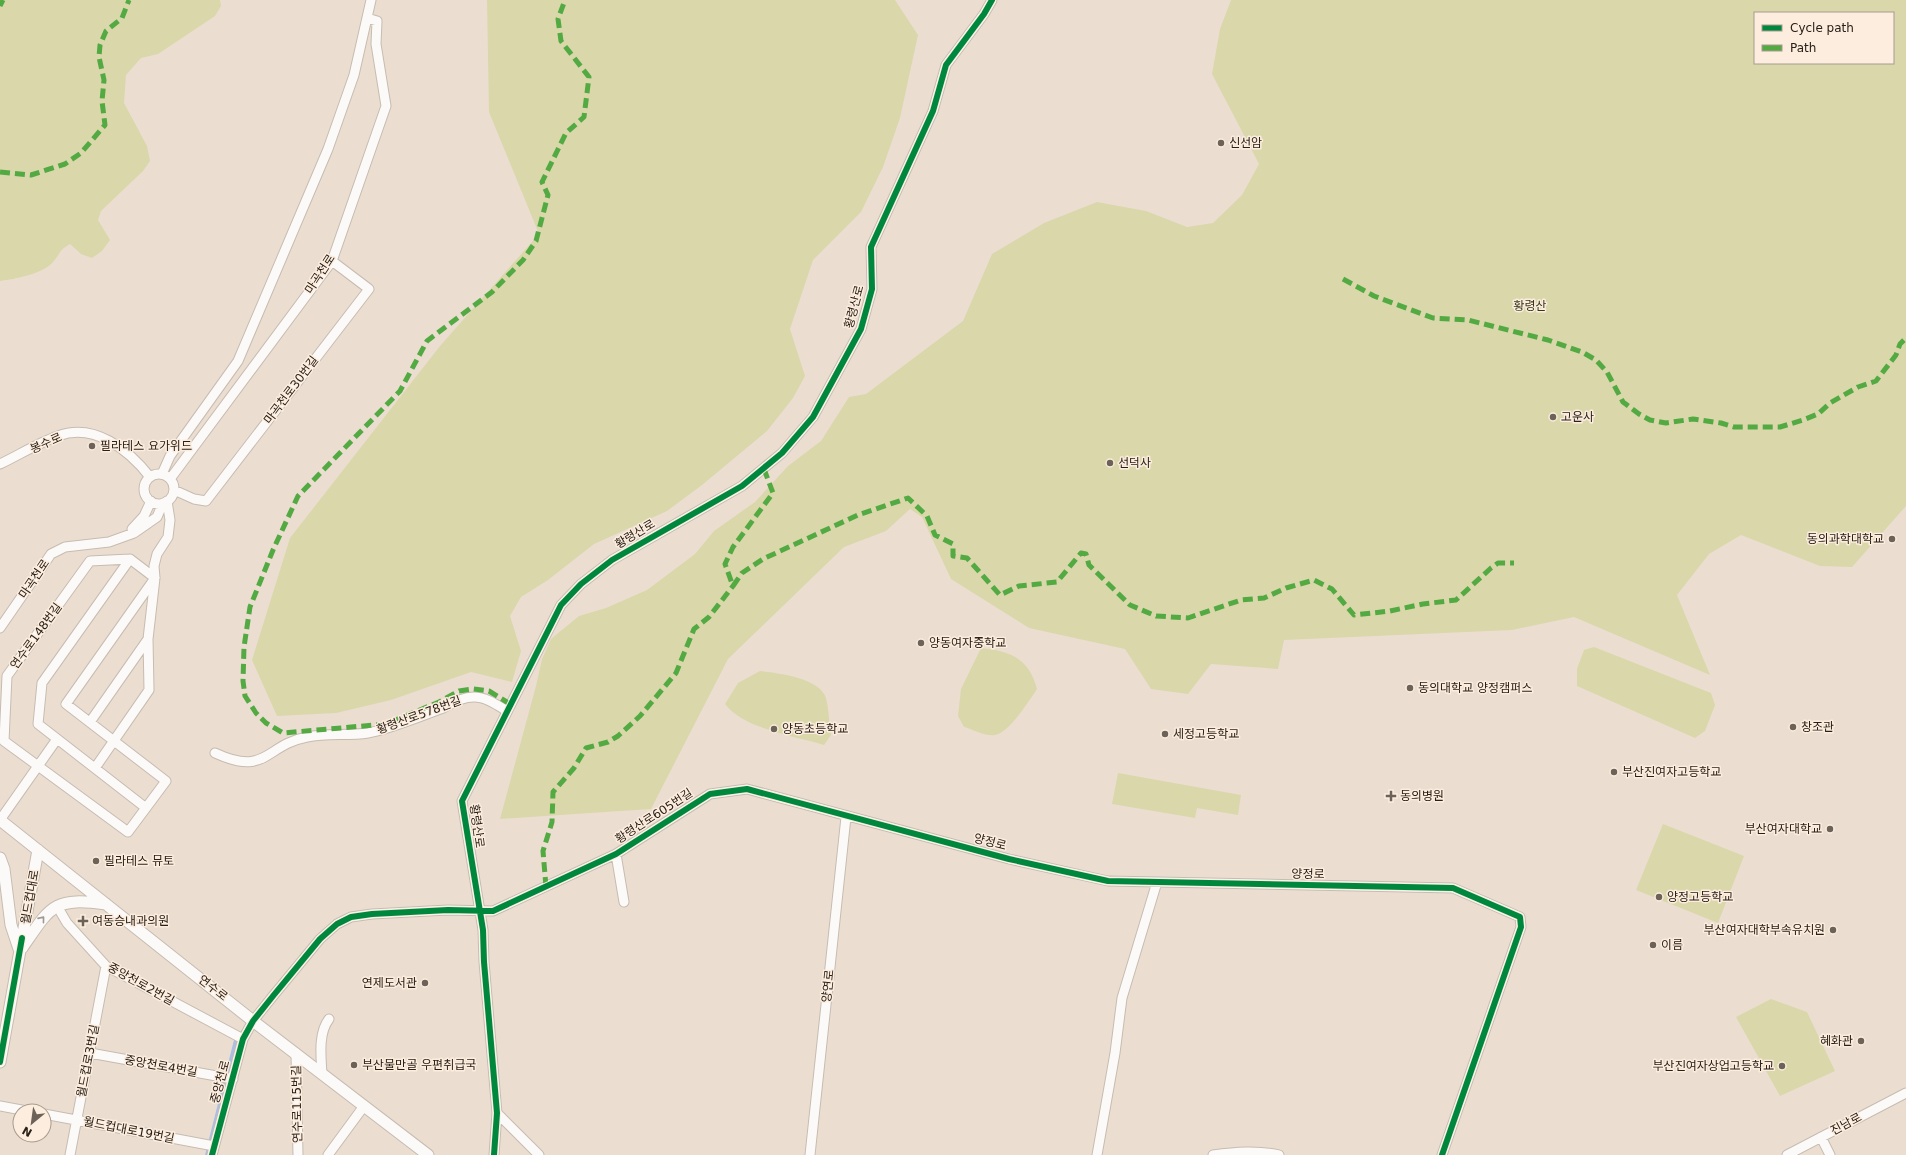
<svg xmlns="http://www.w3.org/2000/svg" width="1906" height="1155" viewBox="0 0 1906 1155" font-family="'DejaVu Sans','Noto Sans KR',sans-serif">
  <rect width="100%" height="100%" fill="#ebded0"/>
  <path fill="#dad7ab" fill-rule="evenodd" d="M0,0H220L221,6L215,16L158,54L141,58L126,75L124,103L147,146L150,161L143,171L101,211L98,220L110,240L102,251L92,258L81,254L70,244C58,251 61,253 53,262C43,274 15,279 0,281Z
    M487,0H895L918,35L900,118L883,167L861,212L813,260L790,329L805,376L793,398L767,431L702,485L667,511L594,544L548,580L521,597L510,616L521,651L512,682L471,672L391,700L336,713L277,716L252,660L290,538L440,346L539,234L489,112Z
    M1231,0H1906V506L1852,567L1820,566L1741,535L1709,554L1677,595L1710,675L1574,617L1512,630L1284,640L1278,669L1211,664L1188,694L1151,689L1125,649L1029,628L951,579L922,517L910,509L886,531L844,547L728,659L651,809L500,819L536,686L542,659L551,639L579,616L606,608L647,590L695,554L714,531L755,502L788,466L821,441L849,397L866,394L963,321L992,254L1044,223L1097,202L1146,211L1187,227L1213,223L1242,195L1259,164L1212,74L1220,29ZM1755,13H1893V63H1755Z
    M1594,647L1711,693L1715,705L1705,731L1695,738L1577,686V669L1584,650Z
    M981,648C1010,651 1029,658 1037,689C1029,701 1009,733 995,735C986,737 972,729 964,727L958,716L961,689Z
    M760,671C778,673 820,678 826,698C829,710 829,723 831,735L824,745C794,736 744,729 725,704L738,683Z
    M1118,773L1241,795L1238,815L1197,808L1195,818L1112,804Z
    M1663,824L1744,856L1718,923L1636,890Z
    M1771,999L1807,1012L1835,1071L1780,1096L1736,1017Z"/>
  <path fill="#aabee6" d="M235,1036L246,1038L232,1087L217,1155H205Z"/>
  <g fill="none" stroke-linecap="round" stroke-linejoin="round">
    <defs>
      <path id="minor" d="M0,464C19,455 38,443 58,436C94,422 129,450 150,477
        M162,474L170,456L238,361L328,149L354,75L371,0
        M144 489a15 15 0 1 1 30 0a15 15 0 1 1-30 0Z
        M170,479L332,261L386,106L376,44L377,21L367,18
        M174,490L194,499L206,501L369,289L332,261
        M132,529L144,516L151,501
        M130,559L155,578L66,704L166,781L128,832L4,741L7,676L90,561Z
        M130,559L42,683L38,724L146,808
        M0,628L51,554L65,547L109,542L134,533L157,517L163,503
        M90,722L148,639
        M215,753C267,777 265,745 307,737C327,733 348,736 368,733C387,730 424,715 443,708C453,703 462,697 474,697C486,697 497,705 507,711
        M95,768L149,690L148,639L155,578L154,566L157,554L168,537L170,520L167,501
        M0,820L57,739
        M616,854L624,902
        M57,906L67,923L106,966L243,1039
        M90,1053L233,1079
        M296,1053L298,1155
        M322,1074C321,1057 318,1033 329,1019
        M0,1106L27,1111
        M497,1113L539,1155
        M44,1114L214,1146
        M1821,1137L1830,1155
        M70,1155L106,966
        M212,1155L243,1039L253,1021L273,996L320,939L337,924L351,917L372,914L448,910L493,911L616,854L710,794L747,789L1009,859L1108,881L1453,888L1520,917L1521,927L1442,1155
        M328,1155L364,1106
        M494,1155L497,1113L484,962L483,930L462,801L561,605L581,584L612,560L742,486L782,453L813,417L861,329L872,289L871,247L933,111L946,65L984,14L992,0
        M810,1155L846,817
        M1097,1155L1115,1053L1122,998L1157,882
        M1213,1155C1235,1152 1257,1150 1279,1155
        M1787,1155L1906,1093"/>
      <path id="major" d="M0,820L253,1021L428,1155
        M0,858L4,869L11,925L19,949
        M22,948C51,906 53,897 106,904
        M0,1062L38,850"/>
    </defs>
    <use href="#minor" stroke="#c6bcb1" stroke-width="11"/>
    <use href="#major" stroke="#c6bcb1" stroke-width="13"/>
    <use href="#minor" stroke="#fcfaf8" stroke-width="9"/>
    <use href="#major" stroke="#fcfaf8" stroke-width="11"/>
    <path stroke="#53aa42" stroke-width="5" stroke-dasharray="10 5" stroke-linecap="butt" d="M0,6L3,0
      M0,172L31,175L65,164L81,153L105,125L102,101L104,80L99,57L100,45L106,31L122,18L129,0
      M1343,279L1374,296L1433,318L1468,320L1548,340L1582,352L1596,360L1607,372L1623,402L1639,414L1650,420L1666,423L1693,419L1721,423L1734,427H1780L1803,420L1818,414L1830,403L1858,387L1876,381L1896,355L1900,344L1906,338
      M764,469L773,493L733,547L725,564L733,586L742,573L763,559L858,515L908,498L927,516L935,535L953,544V556L967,558L1000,595L1019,586L1057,582L1081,553L1086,554L1089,565L1130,605L1156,616L1188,618L1241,600L1264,598L1286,588L1314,580L1332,589L1354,615L1390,611L1423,604L1456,600L1491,568L1498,563H1514
      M510,704L489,691L473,689L459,691L439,702L386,724L283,733L266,723L256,713L245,696L243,681L244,647L250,607L273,550L298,496L400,391L427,341L492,292L523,260L536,241L548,195L542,182L566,133L584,117L589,77L561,41L558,19L565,0
      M546,887L543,851L552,822L553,792L574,768L586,748L608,742L618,736L640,716L676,673L694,629L709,617L733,586"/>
    <defs>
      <path id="cycleway" d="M0,1062L22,938
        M212,1155L243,1039L253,1021L273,996L320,939L337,924L351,917L372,914L448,910L493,911L616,854L710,794L747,789L1009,859L1108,881L1453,888L1520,917L1521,927L1442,1155
        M494,1155L497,1113L484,962L483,930L462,801L561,605L581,584L612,560L742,486L782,453L813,417L861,329L872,289L871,247L933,111L946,65L984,14L992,0"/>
    </defs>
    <use href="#cycleway" stroke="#fcedde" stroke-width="8"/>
    <use href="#cycleway" stroke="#00873e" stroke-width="6"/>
  </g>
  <defs><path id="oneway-chevron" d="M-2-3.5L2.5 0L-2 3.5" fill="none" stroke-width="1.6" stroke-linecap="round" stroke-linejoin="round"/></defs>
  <use stroke="#9d9893" href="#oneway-chevron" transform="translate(42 919) rotate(-51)"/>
  <g fill="#6d6258" stroke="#fcedde" stroke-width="1.5">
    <circle cx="1221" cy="143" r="4"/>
    <circle cx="1553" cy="417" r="4"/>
    <circle cx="92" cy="446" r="4"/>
    <circle cx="1110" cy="463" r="4"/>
    <circle cx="1892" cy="539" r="4"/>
    <circle cx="921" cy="643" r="4"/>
    <circle cx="1410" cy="688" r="4"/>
    <circle cx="1793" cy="727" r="4"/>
    <circle cx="774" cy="729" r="4"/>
    <circle cx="1165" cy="734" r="4"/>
    <circle cx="1614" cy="772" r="4"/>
    <path d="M1389 790h4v4h4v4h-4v4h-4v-4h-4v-4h4z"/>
    <circle cx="1830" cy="829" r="4"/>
    <circle cx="96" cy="861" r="4"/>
    <circle cx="1659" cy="897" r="4"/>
    <path d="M81 915h4v4h4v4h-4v4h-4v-4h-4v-4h4z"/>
    <circle cx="1833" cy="930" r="4"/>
    <circle cx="1653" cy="945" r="4"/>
    <circle cx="425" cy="983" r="4"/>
    <circle cx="1861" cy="1041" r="4"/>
    <circle cx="354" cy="1065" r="4"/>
    <circle cx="1782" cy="1066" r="4"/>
  </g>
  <g text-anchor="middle" stroke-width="3" stroke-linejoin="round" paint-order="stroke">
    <g font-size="12" fill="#292017" stroke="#fcedde" text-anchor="start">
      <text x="1229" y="147">신선암</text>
      <text x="1561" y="421">고운사</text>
      <text x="100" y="450">필라테스 요가위드</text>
      <text x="1118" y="467">선덕사</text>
      <text x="1884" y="543" text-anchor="end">동의과학대학교</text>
      <text x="929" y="647">양동여자중학교</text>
      <text x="1418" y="692">동의대학교 양정캠퍼스</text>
      <text x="1801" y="731">창조관</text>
      <text x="782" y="733">양동초등학교</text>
      <text x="1173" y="738">세정고등학교</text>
      <text x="1622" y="776">부산진여자고등학교</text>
      <text x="1400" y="800">동의병원</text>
      <text x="1822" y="833" text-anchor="end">부산여자대학교</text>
      <text x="104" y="865">필라테스 뮤토</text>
      <text x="1667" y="901">양정고등학교</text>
      <text x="92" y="925">여동승내과의원</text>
      <text x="1825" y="934" text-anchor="end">부산여자대학부속유치원</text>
      <text x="1661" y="949">이름</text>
      <text x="417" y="987" text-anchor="end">연제도서관</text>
      <text x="1853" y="1045" text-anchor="end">혜화관</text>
      <text x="362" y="1069">부산물만골 우편취급국</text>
      <text x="1774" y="1070" text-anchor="end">부산진여자상업고등학교</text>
    </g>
    <g font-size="12" fill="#292017" stroke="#fcedde">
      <text transform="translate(320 274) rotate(-57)" y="4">마곡천로</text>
      <text transform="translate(854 307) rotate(-75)" y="4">황령산로</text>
      <text transform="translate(291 390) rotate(-53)" y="4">마곡천로30번길</text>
      <text transform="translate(46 443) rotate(-24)" y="4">봉수로</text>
      <text transform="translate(635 534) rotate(-31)" y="4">황령산로</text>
      <text transform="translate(34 579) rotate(-56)" y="4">마곡천로</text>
      <text transform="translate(36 636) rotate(-54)" y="4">연수로148번길</text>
      <text transform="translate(419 715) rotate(-20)" y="4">황령산로578번길</text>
      <text transform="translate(654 816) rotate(-33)" y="4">황령산로605번길</text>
      <text transform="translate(477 826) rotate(82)" y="4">황령산로</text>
      <text transform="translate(990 842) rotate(14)" y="4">양정로</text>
      <text transform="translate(1308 874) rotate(1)" y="4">양정로</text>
      <text transform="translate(30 897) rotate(-80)" y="4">월드컵대로</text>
      <text transform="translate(141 984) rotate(29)" y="4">중앙천로2번길</text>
      <text transform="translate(828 986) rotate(-84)" y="4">양연로</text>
      <text transform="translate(213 988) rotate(38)" y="4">연수로</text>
      <text transform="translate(88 1061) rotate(-79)" y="4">월드컵로3번길</text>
      <text transform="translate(161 1066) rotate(10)" y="4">중앙천로4번길</text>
      <text transform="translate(220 1082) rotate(-75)" y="4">중앙천로</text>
      <text transform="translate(297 1104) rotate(-91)" y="4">연수로115번길</text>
      <text transform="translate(1846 1124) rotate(-28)" y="4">진남로</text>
      <text transform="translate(129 1130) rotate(11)" y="4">월드컵대로19번길</text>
    </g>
    <g font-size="12" fill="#363817" stroke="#fcedde">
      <text x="1530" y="310">황령산</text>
    </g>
  </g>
  <rect x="1754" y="12" width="140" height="52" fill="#fcedde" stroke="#a89b8e"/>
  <rect x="1762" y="25" width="20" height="6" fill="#00873e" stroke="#a89b8e"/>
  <text x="1790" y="32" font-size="12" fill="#292017">Cycle path</text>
  <rect x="1762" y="45" width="20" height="6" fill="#53aa42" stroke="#a89b8e"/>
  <text x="1790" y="52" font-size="12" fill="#292017">Path</text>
  <g transform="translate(32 1123) rotate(209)"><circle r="19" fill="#fcedde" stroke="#a89b8e"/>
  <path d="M0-3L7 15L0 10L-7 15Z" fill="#6d6258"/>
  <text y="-6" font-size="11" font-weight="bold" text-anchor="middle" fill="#292017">N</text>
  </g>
</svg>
